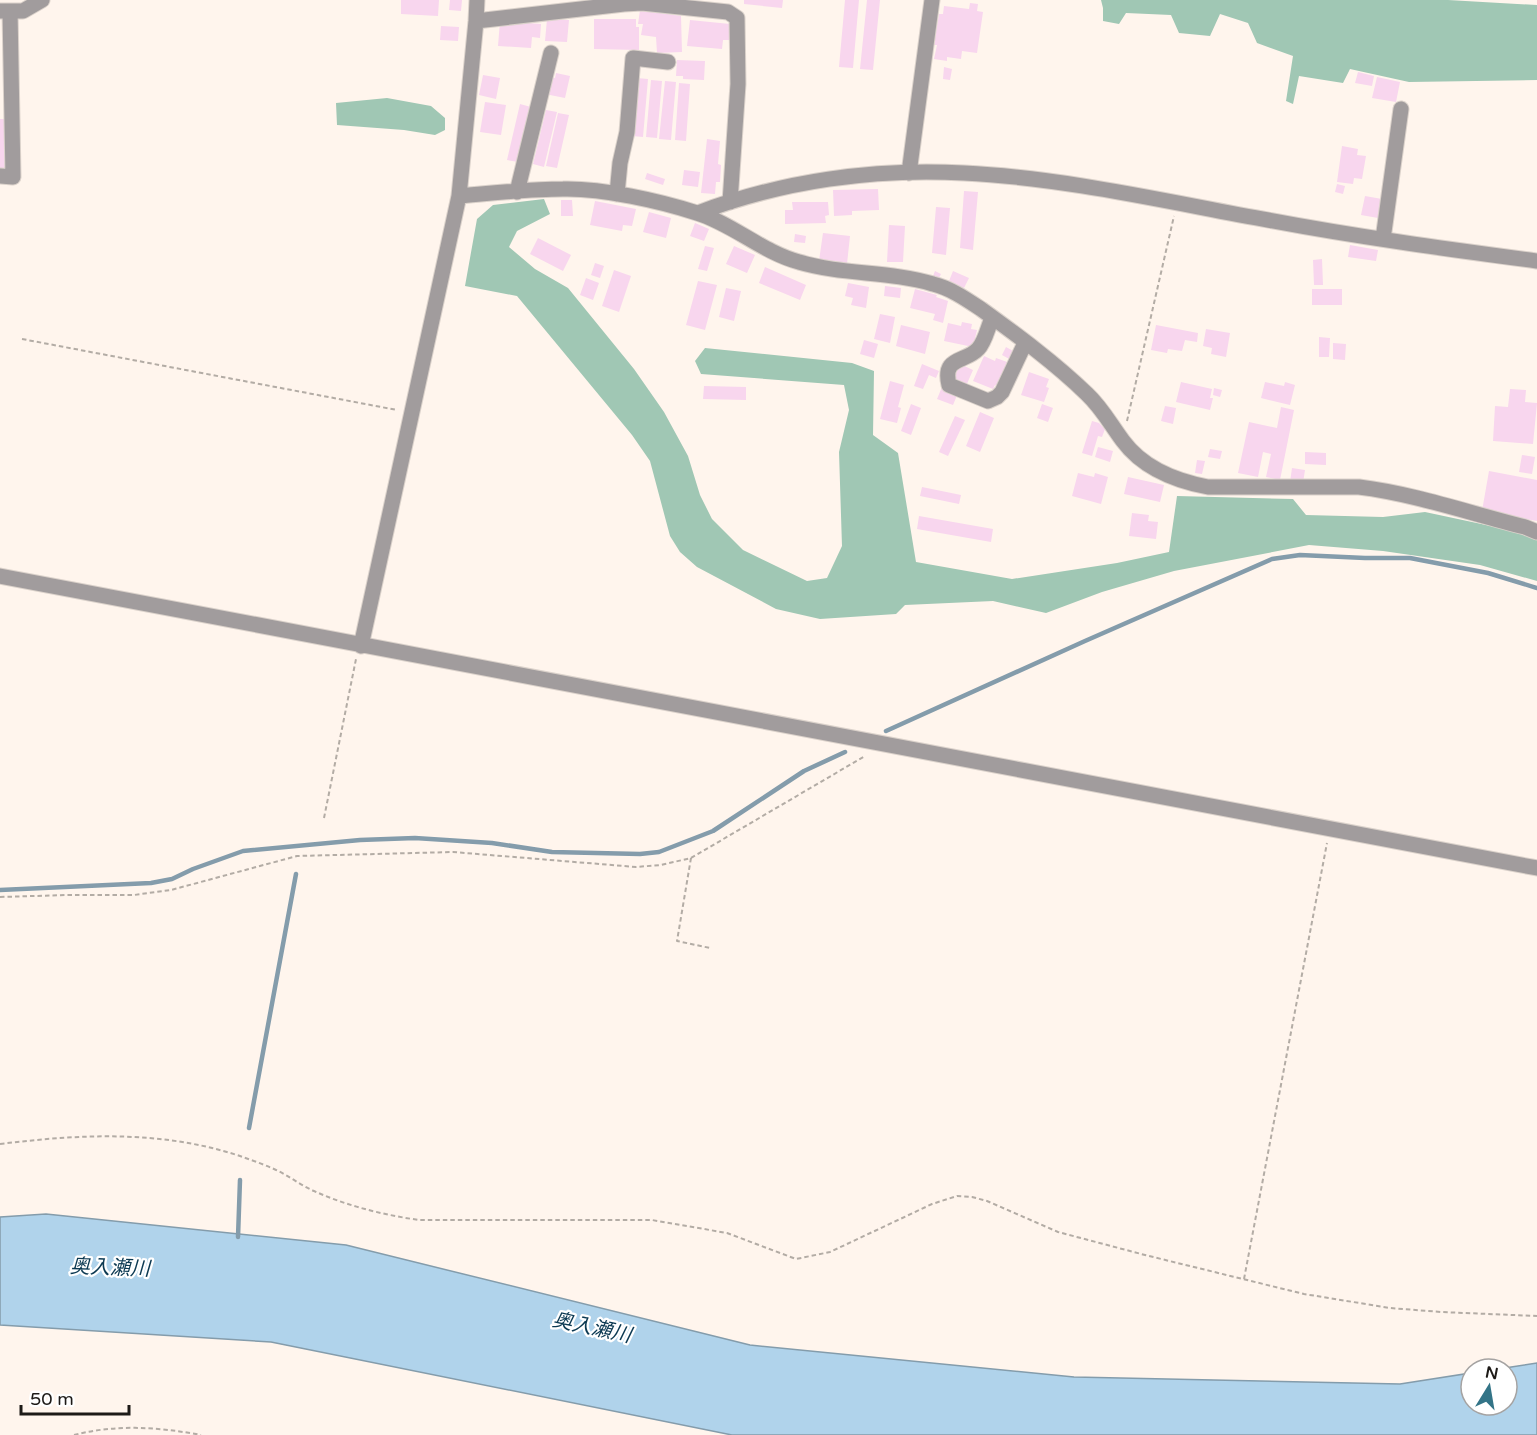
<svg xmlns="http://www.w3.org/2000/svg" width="1537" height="1435" viewBox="0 0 1537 1435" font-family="'Varela Round','Noto Sans JP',sans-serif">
  <rect width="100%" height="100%" fill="#fff5ed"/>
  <path fill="#a0c7b4" d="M1101,0H1448L1537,5V80L1409,82L1350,69L1343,83L1299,76L1293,104L1286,101L1293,56L1257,43L1248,23L1220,14L1210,36L1179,33L1171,15L1126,13L1119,24L1103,21V8Z
    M387,98L431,106L445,118V130L435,135L404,130L337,125L336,103Z
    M544,199L550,214L517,231L509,247L535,269L568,288L634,369L664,412L688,456L700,495L712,519L743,550L807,581L827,578L842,546L839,452L849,410L844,385L701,374L695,361L705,348L852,363L874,371L873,435L898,453L916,562L1012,579L1117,563L1169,552L1177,496L1293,499L1306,515L1383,517L1425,512L1533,535L1537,537V581L1480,565L1383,551L1309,545L1174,571L1102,592L1046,613L993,601L905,605L896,614L820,619L776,609L697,567L680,552L670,536L650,461L632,435L517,296L465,286L477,219L493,205Z"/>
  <path fill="#b0d3eb" stroke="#849cab" stroke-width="1.5" d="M46,1214L346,1245L750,1345L1074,1377L1400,1384L1471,1373V1405H1507V1369H1498L1537,1363V1435H732L271,1342L0,1325V1217Z"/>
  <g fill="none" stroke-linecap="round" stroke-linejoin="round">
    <path stroke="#849cab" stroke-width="4.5" d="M886,731L1085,641L1272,559L1300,555L1365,558H1410L1488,573L1537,588
      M0,890L151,883L172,879L193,869L243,851L360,840L415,838L492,843L552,852L640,854L659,852L713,831L804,771L845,752
      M249,1128L296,874
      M238,1237L240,1180"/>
  </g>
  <path fill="#f8d6ee" d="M401,0H439L438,16L401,14Z
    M450,0H462L461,11L449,10Z
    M744,0H783L782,8L744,4Z
    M845,0H859L853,68L839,67Z
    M867,0H880L873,70L860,69Z
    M970,3L978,4L977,11L983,12L977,53L962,51L961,59L947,57V61L934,59L937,45H934L939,14H943L944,6L969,9Z
    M640,10L681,16L682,52L657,53L656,37L641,35L643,24H638Z
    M547,19L569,20L567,42L545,41Z
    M594,19H636V27H639V50L594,49Z
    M690,20L730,24L729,40H723L722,49L687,46Z
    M500,21L541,24L540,38L532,37L531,48L498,46Z
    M441,26L459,27L458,41L440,40Z
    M677,60L705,61L704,80L683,79V76H676Z
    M944,67L952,69L950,80L943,79Z
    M1358,72L1374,76L1372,86L1355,83Z
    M556,73L570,76L565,98L545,94L549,77L555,78Z
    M483,75L500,78L496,99L479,95Z
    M1377,77L1400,82L1396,102L1372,98Z
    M637,78L648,79L643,137L632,136Z
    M651,80L662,81L657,138L646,137Z
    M665,81L676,82L671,140L659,139Z
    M679,83L690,84L686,141L675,140Z
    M485,102L506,105L501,135L480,132Z
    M520,104L531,107L518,162L507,160Z
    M546,110L557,112L544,167L533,164Z
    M558,113L569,115L557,168L546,166Z
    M0,119H7L5,169H0Z
    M707,139L720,141L718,164L721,165L720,182H716L715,194L701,193Z
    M1342,146L1358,149L1357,155L1366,156L1362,179L1354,178L1353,184L1337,182Z
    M684,170L700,172L698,187L682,185Z
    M647,173L665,179L663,185L645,179Z
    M1337,184L1345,186L1343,194L1335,192Z
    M878,189L879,210L852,211V215L834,216L833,190Z
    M964,191L978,192L973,250L960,248Z
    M1365,196L1382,199L1378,218L1361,215Z
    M561,200H572L573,216H561Z
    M595,201L636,209L632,226L623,225L622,231L590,225Z
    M792,202H828L829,215L825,216L826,223L785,224V210H793Z
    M936,207L950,208L946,255L932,253Z
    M649,212L671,218L666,238L643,232Z
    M695,223L709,229L704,241L690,236Z
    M889,225L905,226L903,262H887Z
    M823,233L850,236L847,264L819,261Z
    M795,234L806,236L805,243L794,242Z
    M538,238L571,255L563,271L530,254Z
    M1350,245L1378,250L1376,261L1348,257Z
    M705,246L714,248L707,271L698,269Z
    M734,246L755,255L747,273L726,264Z
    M1322,259L1323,285H1314L1313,260Z
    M595,263L604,266L600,278L591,275Z
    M765,267L806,285L800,300L759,283Z
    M614,270L631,276L619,312L602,306Z
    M935,271L941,274L939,278L933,276Z
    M953,271L969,278L964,288L949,281Z
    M586,278L599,283L593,300L580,295Z
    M698,281L717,285L705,330L686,325Z
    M848,283L869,287L866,308L851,305L853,298L845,296Z
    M885,286L901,288L900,298L884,296Z
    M726,288L741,291L734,321L719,317Z
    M915,289L937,295L936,297L948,301L943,323L933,320L935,314L910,308Z
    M1312,289H1342V305H1312Z
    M880,314L895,317L890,343L874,339Z
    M962,322L972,324L971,329L977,330L973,347L944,341L948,323L961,326Z
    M901,325L930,332L925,354L896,346Z
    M1156,325L1198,333L1197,342L1185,340L1182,351L1168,349L1167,353L1151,350Z
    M1206,329L1230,333L1226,357L1211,354L1212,348L1203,346Z
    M1319,337L1330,338L1329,357H1319Z
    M864,340L878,344L874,358L860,354Z
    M1333,343L1346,344L1345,360L1333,359Z
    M1006,347L1015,352L1011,360L1002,355Z
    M984,356L995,361L996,358L1010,363L1000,387L995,385L993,389L973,381Z
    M922,364L939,371L936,378L929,375L923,389L914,386Z
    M960,364L973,370L966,386L953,380Z
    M1029,372L1049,379L1046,387L1049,388L1044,402L1021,395Z
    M890,381L904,385L898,407L901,408L897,423L880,419Z
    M1181,382L1212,389L1210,398H1213L1210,410L1176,402Z
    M1265,382L1284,386L1285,382L1295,385L1290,405L1261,398Z
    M704,386L746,387V400L703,399Z
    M942,387L958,393L953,405L937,399Z
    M1214,388L1222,390L1220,397L1213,395Z
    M1510,389L1526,390L1525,402L1537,403L1533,444L1493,441L1495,406L1508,407Z
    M911,404L921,408L911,435L901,431Z
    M1042,404L1053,408L1048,422L1037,418Z
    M1165,406L1176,408L1173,424L1161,421Z
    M1281,407L1294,410L1280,480L1266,477L1271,454L1263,452L1258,477L1238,473L1249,422L1277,428Z
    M980,412L994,418L980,452L966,446Z
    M955,416L965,420L948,456L939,452Z
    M1092,421L1099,423L1105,429L1102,437L1098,436L1092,456L1082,453Z
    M1098,447L1113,451L1110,462L1095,457Z
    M1210,449L1222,451L1220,459L1208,457Z
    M1305,452L1326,453V465L1305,464Z
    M1522,455L1535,457L1532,474L1519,472Z
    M1197,460L1205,461L1202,474L1195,473Z
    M1292,468L1305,470L1303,483L1290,482Z
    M1489,471L1537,480V521L1482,511Z
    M1078,473L1094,477L1095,473L1108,477L1101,504L1072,496Z
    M1128,477L1164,485L1160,502L1124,494Z
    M922,487L961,495L959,504L920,496Z
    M1132,513L1149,515L1148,521L1158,522L1156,539L1129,536Z
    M919,516L993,529L991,542L917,529Z"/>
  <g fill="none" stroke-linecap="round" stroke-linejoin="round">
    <defs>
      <path id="minor" d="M0,11H23L42,0
        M476,21L624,4L642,3L728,12L737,18L738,84L730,202
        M909,173L932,0
        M0,176L13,177L10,11
        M517,192L551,53
        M617,194L620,163L627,132L633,58L668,62
        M459,196C493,193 528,189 563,189C602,188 660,201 697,213C733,224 762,252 799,262C843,275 889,271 933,284C950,288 966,299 981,309C1017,335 1055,363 1087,394C1102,408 1111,425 1123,441C1143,468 1176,481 1208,487H1359C1415,494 1469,513 1525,527L1537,532
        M698,213C782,181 874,168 964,173C1066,178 1168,202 1268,220C1358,237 1447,249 1537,261
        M1383,239L1401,109
        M992,318C988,327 985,342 978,349C965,363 942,356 949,385L988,401L997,397L1002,392L1025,343
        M0,576L1537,868
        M361,646L459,196L476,21L477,0"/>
    </defs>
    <use href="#minor" stroke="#dbd2cb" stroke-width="17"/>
    <path stroke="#b3aca5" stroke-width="2" stroke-dasharray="4.5 3" stroke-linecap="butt" d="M22,339L397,410
      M1127,421L1174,216
      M324,818L356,659
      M691,858L677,941L710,948
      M0,897L68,895H134L171,890L297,856L453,852L636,867L661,865L691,858L865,756
      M0,1144C81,1134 161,1130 240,1156C251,1160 263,1164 274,1169C288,1175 300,1185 314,1191C347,1206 384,1215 419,1220H652L727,1233L796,1259L830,1252L932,1204L957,1196L972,1197L987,1201L1058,1232L1145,1255L1304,1294L1390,1308L1441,1312L1537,1316
      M1244,1279L1327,843
      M74,1435C117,1424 158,1427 201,1435"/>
    <use href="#minor" stroke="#a19c9d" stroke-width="15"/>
  </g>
  <g text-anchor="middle" stroke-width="4.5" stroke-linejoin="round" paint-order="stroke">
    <g font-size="20" font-style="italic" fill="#0b3952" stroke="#fff">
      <text transform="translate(110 1267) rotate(2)" y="7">奥入瀬川</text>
      <text transform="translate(592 1327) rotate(12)" y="7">奥入瀬川</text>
    </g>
  </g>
  <g transform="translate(1489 1387) rotate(11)"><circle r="28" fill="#ffffff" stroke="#a5a3a2" stroke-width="1.5"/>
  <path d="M0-4.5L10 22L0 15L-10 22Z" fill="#337487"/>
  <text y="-9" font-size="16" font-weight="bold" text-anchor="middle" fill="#1d1a17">N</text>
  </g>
  <path d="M21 1405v9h108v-9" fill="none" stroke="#1d1a17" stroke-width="3"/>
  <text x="30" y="1405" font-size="18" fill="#1d1a17" stroke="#ffffff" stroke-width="4.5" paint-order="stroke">50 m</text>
</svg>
